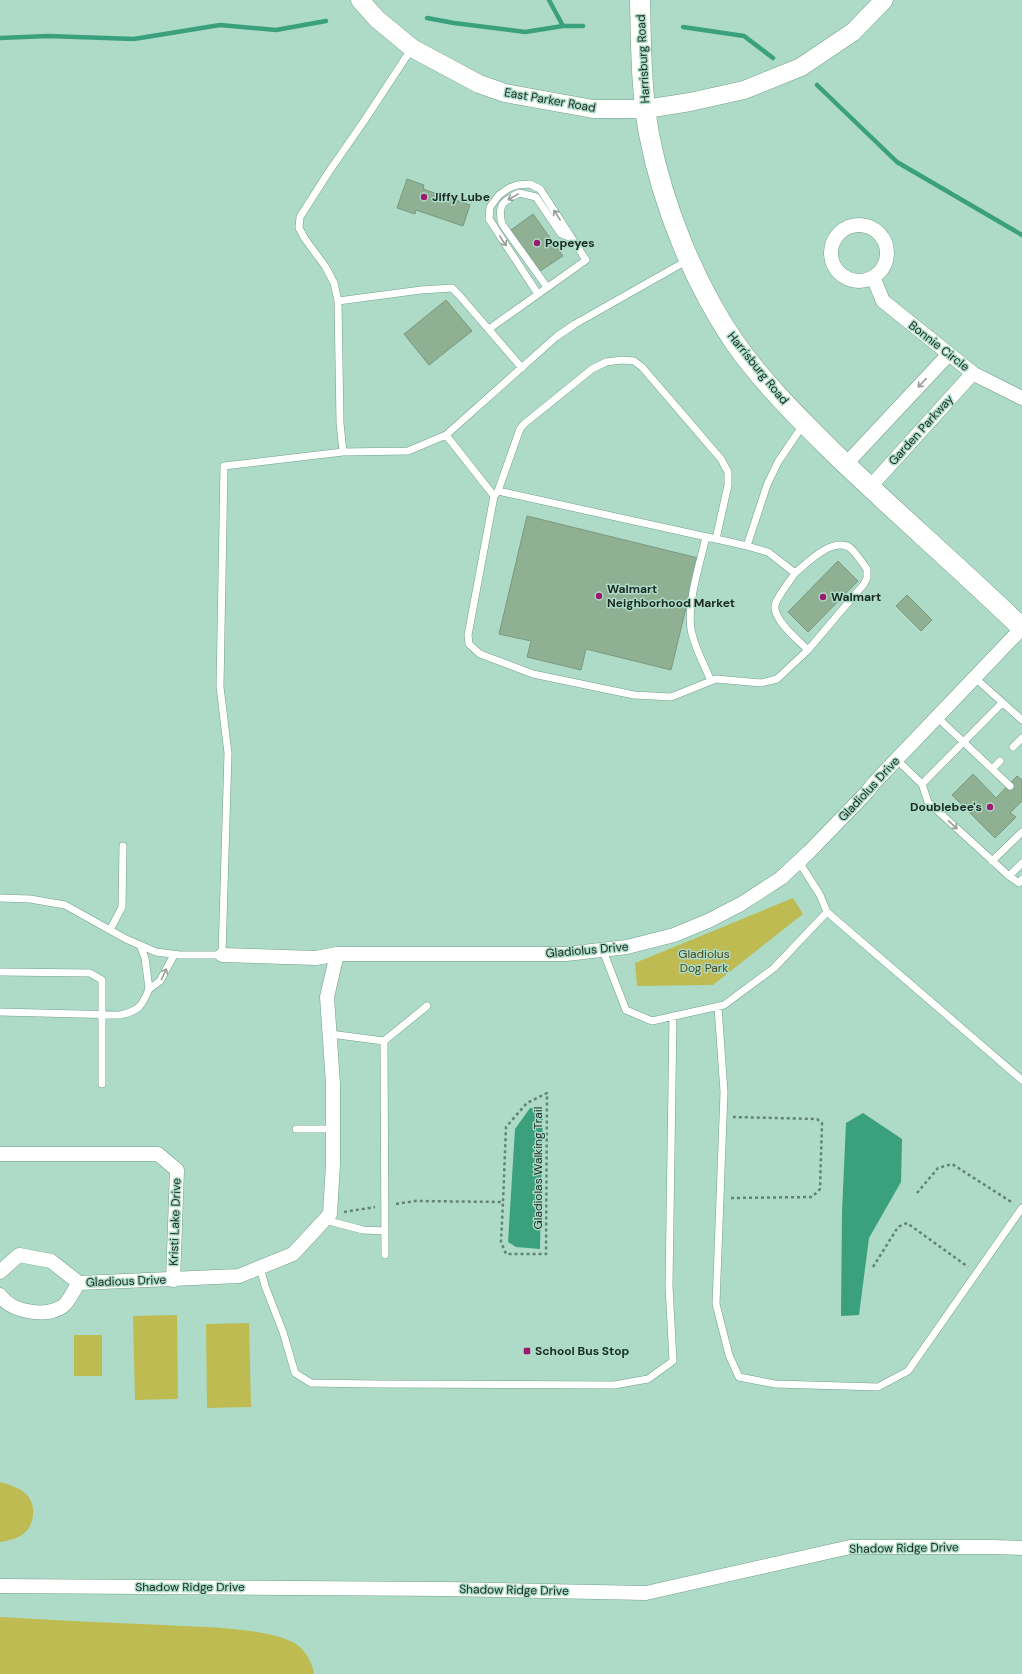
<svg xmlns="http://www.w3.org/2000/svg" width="1022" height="1674" viewBox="0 0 1022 1674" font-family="'DM Sans',sans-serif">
  <rect width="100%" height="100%" fill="#addbc8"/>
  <path fill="#bebb53" d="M793,898L803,914L713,985L637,986L635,963Z
    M177,1315L178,1399L135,1400L133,1316Z
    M249,1323L251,1407L207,1408L206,1324Z
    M74,1335H102V1376H74Z
    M0,1482C10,1485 21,1488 28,1496C31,1500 34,1507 33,1513C33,1532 18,1540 0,1542Z
    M0,1617C55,1620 109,1623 164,1625C197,1627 269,1627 296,1644C306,1651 312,1662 314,1674H0Z"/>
  <path fill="#3aa07e" d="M543,1107L540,1249L516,1247L508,1242L515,1129L530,1108Z
    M863,1113L902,1139L901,1182L869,1238L859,1315L841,1316L842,1212L846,1123Z"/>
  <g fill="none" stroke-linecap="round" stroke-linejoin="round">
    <path stroke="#3aa07e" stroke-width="4.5" d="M549,0L563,26
      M427,18L454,23L525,32L563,26H583
      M683,27L744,36L773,58
      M0,38L48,36L134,39L220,25L276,30L326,21
      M817,85L897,162L1022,235"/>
  </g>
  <path fill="#90b093" stroke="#7a997d" d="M407,179L424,185L423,189L470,205L463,226L416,210L415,214L397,208Z
    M533,214L563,256L540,271L511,230Z
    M446,300L472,331L429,365L404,334Z
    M527,516L698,558L671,670L586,649L581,670L527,657L531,641L499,634Z
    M838,561L858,581L808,632L788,612Z
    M907,595L932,620L921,631L896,606Z
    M973,774L996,798L1017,776L1022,780V801L1010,813L1016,817L995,838L952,795Z"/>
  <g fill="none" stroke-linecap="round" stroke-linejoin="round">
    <defs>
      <path id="service" d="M412,48L364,121L328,173L300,217L299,228L305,239L325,266L334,283L338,301L340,423L343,452L408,451L446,435L556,337L575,324L688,260
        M547,287L502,224C497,205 503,201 519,193L536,197L561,234L572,238
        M338,301L421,290L452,288L459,295L522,368
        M489,329L586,260L540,189L530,184L517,185L509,188L499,195L490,207L489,219L538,294
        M446,435L494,496L468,635L469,644L480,654L533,674L634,695L671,697L716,679L761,683L777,679L808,650
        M498,491L716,539
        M494,496L498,491L520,429L524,424L592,369L606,362L622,360L634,361L642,367L721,459L728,472V485L716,539L747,546
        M706,537C700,563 687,602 691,629C694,647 704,664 711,681
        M795,573C790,581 777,597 775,605C773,620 798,640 808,650L864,584L867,578V569C863,564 854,550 849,547C831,538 807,563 795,573L768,552L747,546L767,485L778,462L803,425
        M974,677L1022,720
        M937,717L1010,786
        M1013,747L1022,738
        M896,759L922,784L1002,703
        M992,769L1000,761
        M922,784L928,802L1009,876L1019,883L1022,879
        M992,861L1022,832
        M799,862L820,895L827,912L1022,1080
        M1009,876L1022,863
        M0,898L30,899L65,905L126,939L156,952L180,955H222L228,753L220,687L224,466L343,452
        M110,930L122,907L123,846
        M140,945L145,958L149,989L160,981L174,955
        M603,951L626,1010L652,1021L724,1005L774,968L827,912
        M0,972L90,973L102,980V1084
        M718,1007L724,1092L716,1304L729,1355L739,1377L775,1384L878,1387L908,1371L1022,1208
        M0,1012L120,1015C139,1011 142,1006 149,989
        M330,1034L384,1041L427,1006
        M384,1041L385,1255
        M296,1129H333
        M325,1220L363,1230L385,1231
        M260,1267L265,1286L283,1332L295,1373L311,1383L376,1384L614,1385L648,1379L673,1361L669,1286L673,1016"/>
      <path id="minor" d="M831 253a28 28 0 1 1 56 0a28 28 0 1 1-56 0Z
        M873,277L883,301L974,374L1022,398
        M846,464L949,354
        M870,487L973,373
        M222,955L316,958L337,954H566L627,947L674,935L708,921L741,904L781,878L809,852L867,792L874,783L1022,628
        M0,1154H158L177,1170L173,1280
        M0,1272L19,1255L51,1261L79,1283L239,1276L293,1254L330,1214L333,1164V1084L327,997L337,954
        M0,1295C11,1312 46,1318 63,1306C69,1302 74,1289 79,1283
        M0,1586L446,1589L646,1593L850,1547H992L1022,1548"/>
      <path id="tertiary" d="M360,0L377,19L412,48L479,84L505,93L593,109H646L690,102L744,90L801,67L853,32L884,0"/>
      <path id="secondary" d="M640,0C641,45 641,90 649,134C663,206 694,283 735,343C763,383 799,418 833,452C895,512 960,568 1022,628"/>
    </defs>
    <use href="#service" stroke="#73a08d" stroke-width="8"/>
    <use href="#minor" stroke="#73a08d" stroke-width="15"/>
    <use href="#tertiary" stroke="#73a08d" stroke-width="19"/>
    <use href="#secondary" stroke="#73a08d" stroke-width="21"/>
    <path stroke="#628275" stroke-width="2.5" stroke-dasharray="3 3" stroke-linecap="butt" d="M917,1193L938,1168L952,1164L1013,1203
      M731,1198L812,1197L820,1189L822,1123L817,1119L733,1117
      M396,1204L415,1201L503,1202L506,1127L527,1103L547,1093L546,1254H506L501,1242L503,1202
      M344,1212L375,1207
      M873,1267L898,1227L907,1223L968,1267"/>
    <use href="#service" stroke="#fff" stroke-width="7"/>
    <use href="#minor" stroke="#fff" stroke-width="14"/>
    <use href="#tertiary" stroke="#fff" stroke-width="18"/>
    <use href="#secondary" stroke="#fff" stroke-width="20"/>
  </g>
  <defs><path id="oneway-shaft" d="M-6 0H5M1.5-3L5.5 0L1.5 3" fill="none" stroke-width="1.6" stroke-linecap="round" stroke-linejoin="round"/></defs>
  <g stroke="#979f9c">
    <use href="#oneway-shaft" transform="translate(513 197) rotate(150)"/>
    <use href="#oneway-shaft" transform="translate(557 215) rotate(-123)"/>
    <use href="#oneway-shaft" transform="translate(503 241) rotate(57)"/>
    <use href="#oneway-shaft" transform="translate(922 383) rotate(133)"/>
    <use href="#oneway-shaft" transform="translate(953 825) rotate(43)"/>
    <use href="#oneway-shaft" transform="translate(164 974) rotate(-65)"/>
  </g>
  <g fill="#9d1b6e" stroke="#addbc8" stroke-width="1.5">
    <circle cx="424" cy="197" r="4"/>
    <circle cx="537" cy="243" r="4"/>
    <circle cx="599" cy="596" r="4"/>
    <circle cx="823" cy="597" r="4"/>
    <circle cx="990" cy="807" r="4"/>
    <rect x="523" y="1347" width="8" height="8" rx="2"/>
  </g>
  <g text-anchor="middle" stroke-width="3" stroke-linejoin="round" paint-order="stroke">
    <g font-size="12" fill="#182a23" stroke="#addbc8">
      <text transform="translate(643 59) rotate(-93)" y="4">Harrisburg Road</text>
      <text transform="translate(550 100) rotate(10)" y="4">East Parker Road</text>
      <text transform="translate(939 346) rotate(38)" y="4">Bonnie Circle</text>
      <text transform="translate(758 368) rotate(51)" y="4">Harrisburg Road</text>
      <text transform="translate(921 430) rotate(-48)" y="4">Garden Parkway</text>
      <text transform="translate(869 789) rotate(-47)" y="4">Gladiolus Drive</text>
      <text transform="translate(587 950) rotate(-5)" y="4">Gladiolus Drive</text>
      <text transform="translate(538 1168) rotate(-90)" y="4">Gladiolas Walking Trail</text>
      <text transform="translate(175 1222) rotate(-88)" y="4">Kristi Lake Drive</text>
      <text transform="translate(126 1281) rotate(-2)" y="4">Gladious Drive</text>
      <text transform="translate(904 1548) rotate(-1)" y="4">Shadow Ridge Drive</text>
      <text x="190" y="1591">Shadow Ridge Drive</text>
      <text transform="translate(514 1590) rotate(1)" y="4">Shadow Ridge Drive</text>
    </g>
    <g font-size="12" font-weight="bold" fill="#182a23" stroke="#addbc8" text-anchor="start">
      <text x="432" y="201">Jiffy Lube</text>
      <text x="545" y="247">Popeyes</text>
      <text x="607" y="593">Walmart<tspan x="607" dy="14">Neighborhood Market</tspan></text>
      <text x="831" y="601">Walmart</text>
      <text x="982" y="811" text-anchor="end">Doublebee's</text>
      <text x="535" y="1355">School Bus Stop</text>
    </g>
    <g font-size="12" fill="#4a481a" stroke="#addbc8">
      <text x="704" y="958">Gladiolus<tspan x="704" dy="14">Dog Park</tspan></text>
    </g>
  </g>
</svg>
